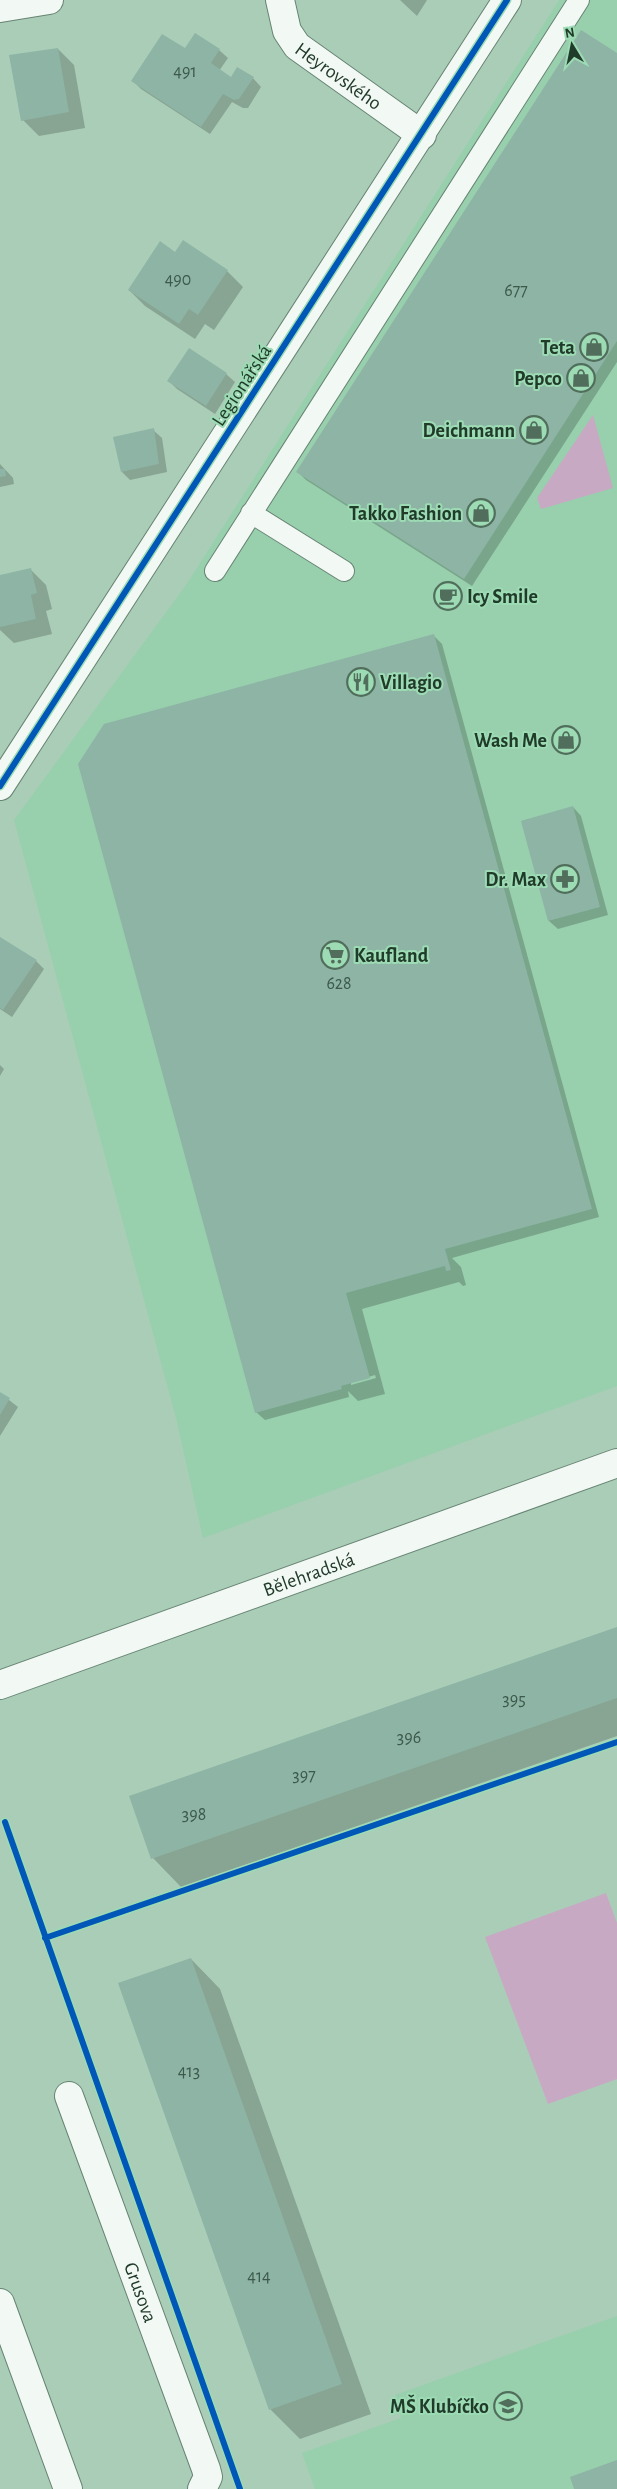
<svg xmlns="http://www.w3.org/2000/svg" width="617" height="2489" viewBox="0 0 617 2489" font-family="'Alegreya Sans',sans-serif">
  <rect width="100%" height="100%" fill="#aacdb7"/>
  <path fill="#98cfad" d="M559,0H617V1386L203,1538L176,1418L14,820L186,585Z
    M617,2316V2489H315L302,2453L401,2418L395,2395Z"/>
  <path fill="#c8a9c3" d="M593,415L613,488L541,509L537,498Z
    M606,1893L617,1923V2079L548,2104L485,1937Z"/>
  <path fill="#0003" fill-rule="evenodd" d="M400,0H427L417,16Z
    M195,34L219,50L228,58L219,71L231,78H253L261,87L248,108H243L232,102L210,134L141,89L133,81L185,49Z
    M58,49L74,65L85,128L39,136L23,120Z
    M617,54V362L472,586L306,480L298,472Z
    M176,254L227,271L243,287L214,330L205,324L195,339L145,306L129,290Z
    M226,374L235,382L215,414L177,389L169,381Z
    M153,430L162,438L167,472L130,480L122,472Z
    M0,464L13,478L14,484L0,487Z
    M30,569L46,585L52,609L46,611L52,634L14,643L0,630V576Z
    M434,636L442,644L599,1217L452,1258L461,1267L466,1285L463,1286L459,1282L362,1309L385,1394L358,1401L348,1391L349,1397L265,1420L256,1412ZM375,1375L376,1378L351,1385V1382Z
    M573,807L581,816L608,915L558,929L549,921L522,821Z
    M0,938L36,961L44,969L12,1017L0,1009Z
    M0,1065L4,1069L0,1076Z
    M0,1393L18,1407L0,1436Z
    M617,1629V1736L181,1887L153,1858Z
    M191,1959L220,1989L371,2414L300,2439L271,2410L120,1984Z"/>
  <path fill="#8db4a5" d="M581,30L617,53V341L464,579L296,472Z
    M195,33L220,49L211,63L231,77L237,67L254,77L239,99L234,100L223,94L201,127L131,81L162,34L185,48Z
    M58,48L69,112L21,121L9,55Z
    M183,240L228,270L198,315L189,309L179,324L128,290L160,241L175,252Z
    M189,348L227,373L206,406L167,381Z
    M154,428L159,464L121,472L113,437Z
    M0,469H5L6,476L0,477Z
    M31,568L37,593L31,595L36,619L0,627V575Z
    M434,634L592,1209L445,1249L451,1270L446,1271L445,1266L346,1293L370,1378L341,1386L342,1389L255,1413L78,764L104,724Z
    M573,806L600,907L548,921L521,821Z
    M0,937L37,960L3,1010L0,1008Z
    M0,1392L10,1398L0,1415Z
    M617,1627V1698L151,1859L129,1796Z
    M191,1958L342,2384L269,2410L118,1983Z
    M617,2460V2489H574L570,2477Z"/>
  <g fill="none" stroke-linecap="round" stroke-linejoin="round">
    <defs>
      <path id="service" d="M251,513L344,571
        M215,571L579,0"/>
      <g id="minor">
        <path id="s1" d="M280,0L287,31L297,46L422,135"/>
        <path d="M0,8L49,0"/>
        <path d="M0,786L507,0"/>
        <path id="s2" d="M0,1685L617,1463"/>
        <path id="s3" d="M69,2096L206,2469L208,2477L202,2489"/>
        <path d="M0,2303L68,2489"/>
      </g>
    </defs>
    <use href="#service" stroke="#678473" stroke-width="22"/>
    <use href="#minor" stroke="#678473" stroke-width="30"/>
    <use href="#service" stroke="#f2f8f4" stroke-width="20"/>
    <use href="#minor" stroke="#f2f8f4" stroke-width="28"/>
    <defs>
      <path id="cycleway" d="M0,786L507,0
        M5,1822L240,2489
        M45,1938L617,1742"/>
    </defs>
    <use href="#cycleway" stroke="#9cdbb3" stroke-width="9"/>
    <use href="#cycleway" stroke="#0057b8" stroke-width="6"/>
  </g>
  <defs>
    <symbol id="shop-ring" viewBox="-11 -11 22 22"><circle r="9.5" fill="#9cdbb3" stroke="#516e5c" stroke-width="1.5"/><path d="M-5-2.5h2.3a2.7 3.5 0 0 1 5.4 0H5L5.5 6h-11ZM-1.5-2.5h3a1.5 2.3 0 0 0-3 0Z" fill="#516e5c"/></symbol>
    <symbol id="cafe-ring" viewBox="-11 -11 22 22"><circle r="9.5" fill="#9cdbb3" stroke="#516e5c" stroke-width="1.5"/><path d="M-5.5-4.5H6V0H3Q3 3.5 0 3.5H-2.5Q-5.5 3.5-5.5 0ZM3-3.2v2h1.7v-2ZM-6 4.5H4V6H-6Z" fill="#516e5c"/></symbol>
    <symbol id="restaurant-ring" viewBox="-11 -11 22 22"><circle r="9.5" fill="#9cdbb3" stroke="#516e5c" stroke-width="1.5"/><path d="M-5-6h1v4h1v-4h1v4h1v-4h1v5L-1.5 .5V6h-2V.5L-5-1ZM5-6V6H3V1.5H1.5Q1.5-4 5-6Z" fill="#516e5c"/></symbol>
    <symbol id="pharmacy-ring" viewBox="-11 -11 22 22"><circle r="9.5" fill="#9cdbb3" stroke="#516e5c" stroke-width="1.5"/><path d="M-2-6h4v4h4v4h-4v4h-4v-4h-4v-4h4Z" fill="#516e5c"/></symbol>
    <symbol id="supermarket-ring" viewBox="-11 -11 22 22"><circle r="9.5" fill="#9cdbb3" stroke="#516e5c" stroke-width="1.5"/><path d="M-6-5.5h2.5l.6 2H6L4.5 2H-2.5L-4.4-4H-6ZM-1.5 3.2a1.3 1.3 0 1 0 .1 0ZM3 3.2a1.3 1.3 0 1 0 .1 0Z" fill="#516e5c"/></symbol>
    <symbol id="school-ring" viewBox="-11 -11 22 22"><circle r="9.5" fill="#9cdbb3" stroke="#516e5c" stroke-width="1.5"/><path d="M0-5L7-2L0 1L-7-2ZM-4 1L0 2.5L4 1V4Q0 6-4 4Z" fill="#516e5c"/></symbol>
  </defs>
  <g fill-rule="evenodd">
    <use href="#shop-ring" x="578" y="331" width="32" height="32"/>
    <use href="#shop-ring" x="565" y="362" width="32" height="32"/>
    <use href="#shop-ring" x="518" y="414" width="32" height="32"/>
    <use href="#shop-ring" x="465" y="497" width="32" height="32"/>
    <use href="#cafe-ring" x="432" y="580" width="32" height="32"/>
    <use href="#restaurant-ring" x="345" y="666" width="32" height="32"/>
    <use href="#shop-ring" x="550" y="724" width="32" height="32"/>
    <use href="#pharmacy-ring" x="549" y="863" width="32" height="32"/>
    <use href="#supermarket-ring" x="319" y="939" width="32" height="32"/>
    <use href="#school-ring" x="492" y="2390" width="32" height="32"/>
  </g>
  <g text-anchor="middle" stroke-width="4" stroke-linejoin="round" paint-order="stroke">
    <g font-size="18" fill="#3c594a">
      <text x="185" y="77">491</text>
      <text x="178" y="285">490</text>
      <text x="516" y="296">677</text>
      <text x="339" y="989">628</text>
      <text x="514" y="1705">395</text>
      <text x="409" y="1743">396</text>
      <text x="304" y="1781">397</text>
      <text x="194" y="1820">398</text>
      <text x="189" y="2077">413</text>
      <text x="259" y="2282">414</text>
    </g>
    <g font-size="20" fill="#213b2b" stroke="#9cdbb3">
      <text dy="7" stroke="none"><textPath href="#s1" startOffset="101">Heyrovského</textPath></text>
      <text transform="translate(241 385) rotate(-57)" y="7">Legionářská</text>
      <text dy="7" stroke="none"><textPath href="#s2" startOffset="328">Bělehradská</textPath></text>
      <text dy="7" stroke="none"><textPath href="#s3" startOffset="209">Grusova</textPath></text>
    </g>
    <g font-size="20" font-weight="bold" fill="#213b2b" stroke="#9cdbb3" text-anchor="end">
      <text x="575" y="354">Teta</text>
      <text x="562" y="385">Pepco</text>
      <text x="515" y="437">Deichmann</text>
      <text x="462" y="520">Takko Fashion</text>
      <text x="467" y="603" text-anchor="start">Icy Smile</text>
      <text x="380" y="689" text-anchor="start">Villagio</text>
      <text x="547" y="747">Wash Me</text>
      <text x="546" y="886">Dr. Max</text>
      <text x="354" y="962" text-anchor="start">Kaufland</text>
      <text x="489" y="2413">MŠ Klubíčko</text>
    </g>
  </g>
  <g transform="translate(572 45) rotate(350)" stroke="#9cdbb3" stroke-width="4" paint-order="stroke">
  <path d="M0-4L9 19L0 12L-9 19Z" fill="#213b2b"/>
  <text y="-8" font-size="14" font-weight="bold" text-anchor="middle" fill="#213b2b">N</text>
  </g>
</svg>
